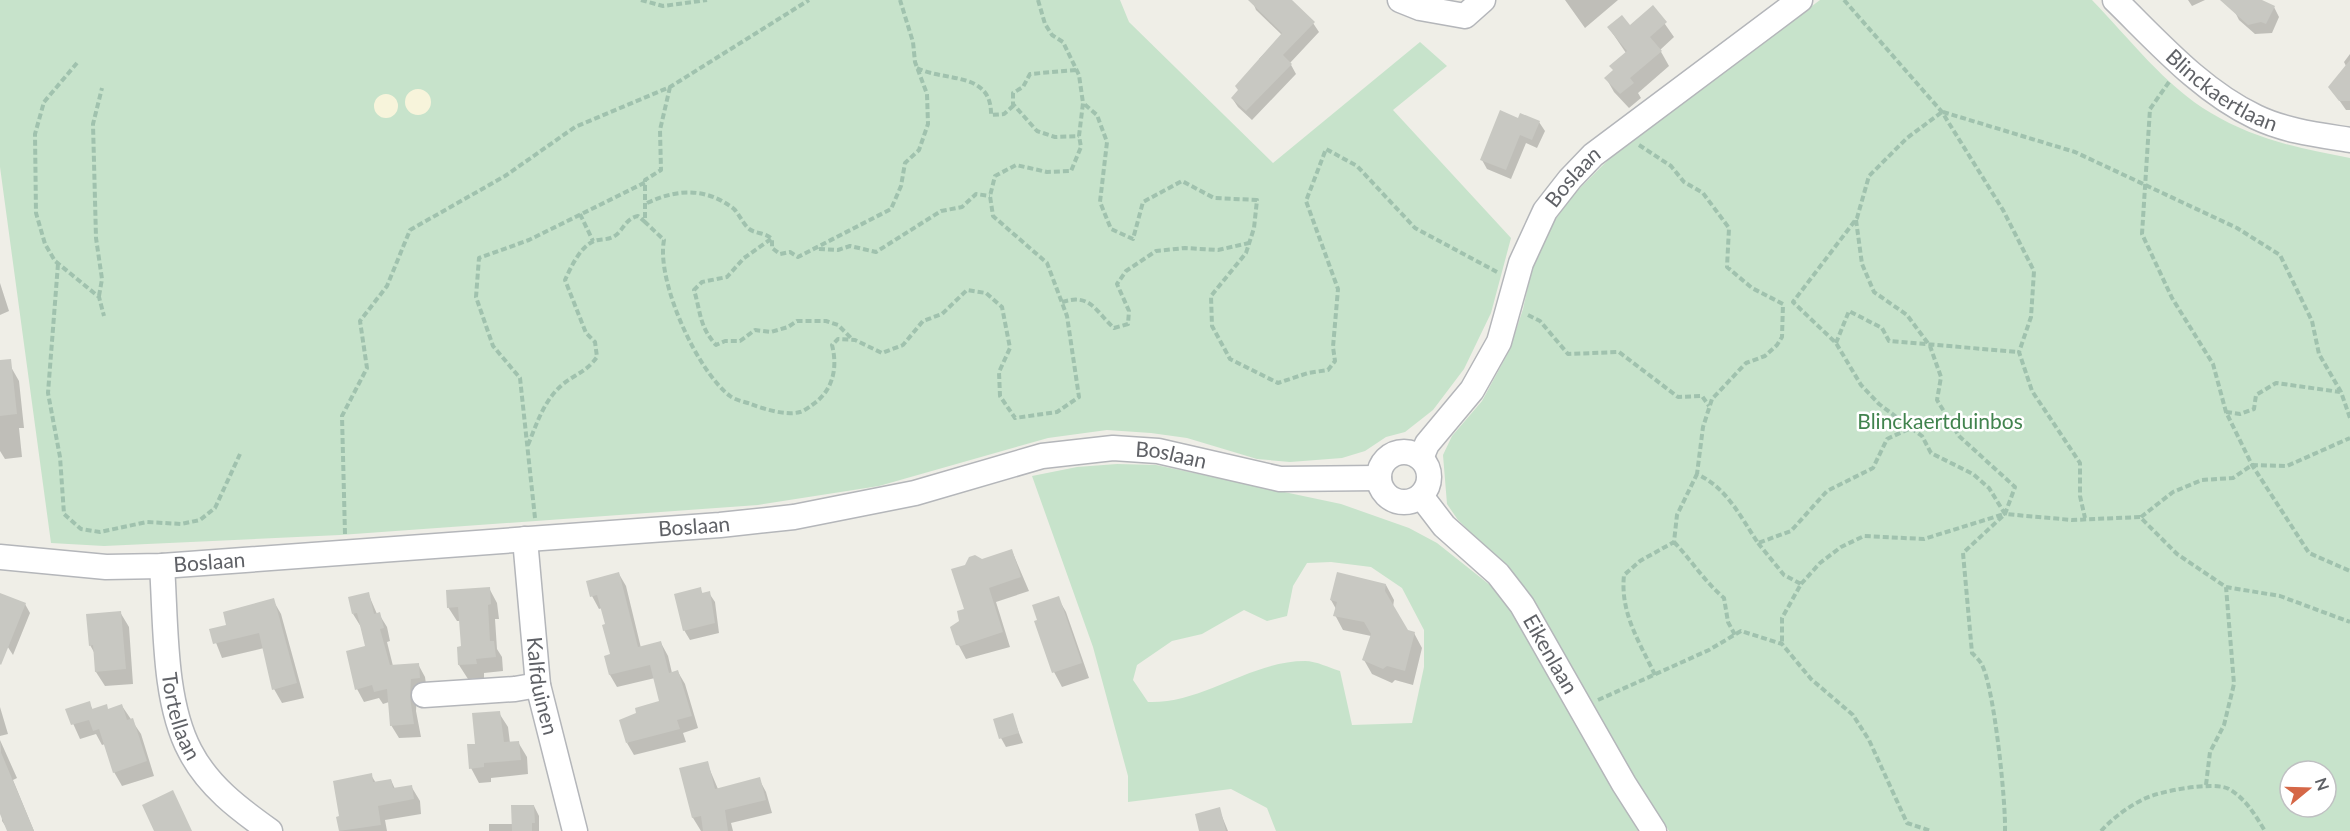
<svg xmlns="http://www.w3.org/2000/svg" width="2350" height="831" viewBox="0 0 2350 831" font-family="Lato,sans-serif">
  <rect width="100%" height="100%" fill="#efeee7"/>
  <path fill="#c7e3cb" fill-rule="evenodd" d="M0,0H1120L1129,22L1273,163L1420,42L1447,66L1393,110L1511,238L1491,313L1464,369L1433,410L1405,432L1386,437L1365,451L1342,458L1290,462L1257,459L1187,438L1151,433L1107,430L1048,438L879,486L758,505L340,535L104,546L51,543L0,167Z
    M1820,0H2092C2129,38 2165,86 2211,113C2254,139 2301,149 2350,158V831H1669L1634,778L1532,601L1507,568L1458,520L1447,504L1443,455L1452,436L1482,401L1509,351L1523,309L1532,268L1555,220L1575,193L1610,158ZM2290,771H2326V807H2290Z
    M1117,464L1156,465L1341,504L1409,528L1437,543L1500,593L1536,649L1638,831H1276L1267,808L1231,789L1128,802V776L1093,647L1032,476L1077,467ZM1331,562L1371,567L1402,588L1424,630V667L1412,723L1352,725L1340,671C1330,668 1316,661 1305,661C1250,661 1203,704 1148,702L1133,680L1137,665L1172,641L1202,634L1244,610L1267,621L1287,616L1293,586L1307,563Z"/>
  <path fill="#f7f4db" d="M405 102a13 13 0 1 1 26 0a13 13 0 1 1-26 0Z
    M374 106a12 12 0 1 1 24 0a12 12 0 1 1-24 0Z"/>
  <path fill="#0003" d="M1252,0H1290L1313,23L1319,32L1290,63L1296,74L1252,120L1238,107L1232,98L1261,62L1259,59L1282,35L1256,10Z
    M1565,0H1618L1585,28Z
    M2188,0H2205L2192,6Z
    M2229,0H2260L2274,7L2279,17L2272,33L2255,34L2239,20Z
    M1653,7L1674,37L1660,50L1669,66L1638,93L1641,98L1629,108L1614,92L1606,78L1614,71L1611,66L1626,53L1609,28L1630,27Z
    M2350,54V110H2346L2330,87L2346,66L2344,62Z
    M1519,120L1539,122L1545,131L1537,148L1526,143L1511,179L1487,169L1482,160Z
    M0,283L9,311L0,315Z
    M0,360L11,367L19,381L24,428H19L22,457L5,459L0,451Z
    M1012,551L1029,591L996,602L1010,647L966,659L958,644L960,622L982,561Z
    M619,574L626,586L641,648L661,643L668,656L672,673L678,672L685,684L698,728L683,733L686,742L634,755L627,743L661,702L655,678L617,687L610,675L606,657L612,655L607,626L602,608L599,609L592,596Z
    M1386,585L1394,600L1393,607L1407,631L1414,633L1422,648L1413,685L1395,680L1392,683L1372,674L1364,660L1371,636L1343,630L1335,615L1336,609L1331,600Z
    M489,588L497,603L499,619H495L497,649L502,657L503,671L484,673V678L468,679L459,665L463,648L461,621H457L448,607Z
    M700,589L703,594L709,593L715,602L719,633L690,640L684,630Z
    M368,593L377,614H379L387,627L390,641L387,642L393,666L418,664L425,677L427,691L417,692L416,711L421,737L399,738L391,725L389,702L383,704L379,698L364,702L357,689L366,647L361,627L353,614Z
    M0,594L25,604L30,613L13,655L0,635Z
    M1058,598L1066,612L1089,678L1062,687L1054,672Z
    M273,600L281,614L304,698L282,703L274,689L264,648L222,658L211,630L228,626L225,613Z
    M120,612L129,627L133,684L105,686L96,672L95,654L90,645Z
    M89,703L93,710H108L122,706L141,734L154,776L122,786L114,772L105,744L102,745L96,734L80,739L67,710Z
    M0,707L8,734L0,736Z
    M499,713L508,727L510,743L518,742L527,757L528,774L491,778V782L479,783L471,768L476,745Z
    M1012,715L1023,743L1006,747L1001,738Z
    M0,740L17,778L13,780L34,831H9L2,821Z
    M707,763L718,789L759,779L766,792L772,813L731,823L733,831H701L693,818L681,769Z
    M371,775L376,783L391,780L395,789L411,786L420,801L421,814L385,820L387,831H340L338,818Z
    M534,806L539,816V831H489V824H513Z
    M1219,809L1228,831H1201Z"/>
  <path fill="#c8c8c2" d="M1248,0H1292L1315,22L1283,55L1292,64L1246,111L1231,98L1238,90L1235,86L1282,33Z
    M2220,0H2262L2275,6L2266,24L2261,22L2248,25Z
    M1653,5L1667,22L1650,37L1662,51L1630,78L1634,83L1620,94L1604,78L1613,70L1609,66L1627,51L1607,27L1622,15L1630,25Z
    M2350,60V101H2339L2328,87Z
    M1500,110L1518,118L1520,113L1540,121L1532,140L1520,135L1506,170L1480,160Z
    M11,359L17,414L0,416V360Z
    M1012,549L1021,577L989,588L1003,632L961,646L956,645L950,627L959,621L957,611L964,609L951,569L965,565L969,557L975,555L982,559Z
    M619,572L638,647L661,641L669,673L678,670L692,716L677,720L680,729L626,743L619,720L636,713L635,708L659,701L650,665L609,675L604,656L610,654L602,625L605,624L597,595L590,597L586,581Z
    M1337,572L1386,584L1385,591L1408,630L1415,632L1405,671L1387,666L1383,669L1362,660L1371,634L1364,622L1333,616L1337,602L1330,600Z
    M490,587L491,604L488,605L490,641H494L496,657L476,659L477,664L458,665L457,647L461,646L458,607L447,608L446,590Z
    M701,587L702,593L710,591L715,623L683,631L674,594Z
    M369,592L374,614L380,612L384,628L380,629L390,665L419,663L420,678L411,679L410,697L414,724L390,726L387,689L374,692L372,685L355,690L346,651L365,646L357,613L352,614L348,597Z
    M0,593L26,603L1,665L0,664Z
    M1059,596L1082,663L1052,673L1034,621L1037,620L1032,605Z
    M274,598L297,683L272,690L259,633L213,644L209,629L226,625L223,612Z
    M121,611L126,669L95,672L93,645L89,646L86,614Z
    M90,701L92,709L107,704L108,709L122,704L127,720L133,718L147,761L113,773L99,729L93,731L89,720L71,725L65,709Z
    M500,711L504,742L519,741L521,760L484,763V767L469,769L467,744H475L472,713Z
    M1013,713L1019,733L999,739L993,719Z
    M0,750L34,831H7L0,814Z
    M708,761L715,789L760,777L766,800L725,810L728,831H703L701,816L692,818L679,768Z
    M372,773L373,782L391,779L393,788L412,785L414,799L378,806L381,825L339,831L336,817L339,816L333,781Z
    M173,790L192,831H154L142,805Z
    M511,805H534L535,823H532V831H512Z
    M1220,807L1226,831H1199L1195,814Z"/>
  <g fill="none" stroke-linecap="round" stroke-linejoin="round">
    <defs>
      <g id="minor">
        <path d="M1400,0L1420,8L1465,16L1483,0"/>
        <path id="s1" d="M2115,0C2158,42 2201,91 2256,117C2285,131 2319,135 2350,140"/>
        <circle cx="1404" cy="477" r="25"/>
        <path id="s2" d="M1421,458L1427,444L1472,390L1499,342L1521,263L1545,211L1570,179L1593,155L1800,0"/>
        <path id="s3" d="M1421,496L1444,526L1498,574L1522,605L1624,784L1654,831"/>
        <path id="s4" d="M525,539L538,685L575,831"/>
        <path id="s5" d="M0,557L106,567L162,566L720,525L794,517L915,493L1042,456L1113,448L1158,451L1280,479L1379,478"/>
        <path id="s6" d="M162,566C166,622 163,700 190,751C208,786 239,809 270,831"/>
        <path d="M424,695L515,689L538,685"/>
      </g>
    </defs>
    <use href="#minor" stroke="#b4b6ba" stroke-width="27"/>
    <path stroke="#a0c2ae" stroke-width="4" stroke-dasharray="6 3" stroke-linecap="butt" d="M641,0L663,6L707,0
      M1038,0L1045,24L1052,35L1063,42L1079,75L1083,103
      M1844,0L1942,112L2003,210L2034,271L2031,317L2019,352L2032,391L2080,463V496L2085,518
      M77,63L44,102L35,134L36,213L45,244L55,261L99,297L104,316
      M917,68C945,82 992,71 991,115L1004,114L1014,105
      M1076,70L1030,74L1023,87L1013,93V104L1037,131L1055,137L1079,136
      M2169,82L2150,109L2142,234L2172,298L2213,364L2226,412L2252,465L2309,553L2350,571
      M670,87L660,130L661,170L645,180V222L664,240C656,281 697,371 730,396C735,400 745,402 751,404C764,409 786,416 800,412C804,411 809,407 812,405C833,391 838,368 832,345L838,339L855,340L882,353L903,345L923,321L942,314L967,290L986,293L1002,307L1010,348L999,372L1000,396L1015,418L1057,412L1079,397L1067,316L1047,263L993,216L990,196L995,176L1016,165L1047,172L1071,171L1081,147L1079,136L1083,103L1097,115L1107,142L1100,202L1111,229L1133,239L1143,202L1182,181L1214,198L1257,200L1254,228L1246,253L1211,296L1212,326L1230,359L1278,383L1308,373L1328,370L1335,361L1333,347L1338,289L1306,201L1326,149L1357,166L1415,228L1497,272
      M1943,112L2075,152L2237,228L2280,255L2312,321L2319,354L2341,392L2350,418
      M1639,145L1671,166L1684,182L1703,193L1729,228L1727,267L1752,288L1783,304L1782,337L1777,345L1765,356L1746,363L1712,399L1703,427L1697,474C1727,488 1740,516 1758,543L1791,531L1827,491L1873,468L1887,439L1911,428L1879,404L1861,385L1836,343L1793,302L1857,218L1869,176L1907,138L1942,112
      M647,203C677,189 706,187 734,209C739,214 742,222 748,228C754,234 765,232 772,239V248L780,254L790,252L798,257L891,209L901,186L905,163L919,150L928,124L927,94L915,62L913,42L900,0
      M580,214L593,241
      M1856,220L1862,264L1874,292L1907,315L1930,346L1941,377L1937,400L1959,436L2015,487L2005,514L1963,553L1972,653C1975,656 1979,660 1981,663C1994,684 2006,803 2005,831
      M771,239L744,258L727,277L702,282L694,290C701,313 699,326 716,345L725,341H740L755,330L771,332L788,327L797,321H826L838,325L853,340
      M819,249L838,250L850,246L876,252L941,211L962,207L976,194L990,196
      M58,264L48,393L60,457L64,514L81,529L100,532L147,522L181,524L200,520L215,508L240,454
      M99,296L102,279L96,238L93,124L102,88
      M1062,302C1091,293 1095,311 1114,328L1128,324L1129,311L1117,284L1126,271L1156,251L1185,248L1218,250L1249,243
      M1528,315L1540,321L1568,354L1619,352L1678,397L1702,396L1709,406
      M1836,343L1849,311L1882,328L1889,341L2019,352
      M2226,412L2240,414L2254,409L2256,395L2276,383L2340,392
      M1911,428L1922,436L1931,453L1973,474L1989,488L2005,514L2072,520L2140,517L2177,554L2226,587L2280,596L2350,622
      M528,445C537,423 544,400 563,384C577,373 585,373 597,357L595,342L586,333L565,280C571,267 580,247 594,241C600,239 607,240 613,237C624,231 624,219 638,216L645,222
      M2141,517L2173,492L2202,480L2233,478L2252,465L2287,466L2350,438
      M535,518L520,378L493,346L476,297L479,258L529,240L646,182
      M345,534L342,416L367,368L360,321L387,286L410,230L505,176L575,127L670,87L809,0
      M1674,542C1692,561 1704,581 1724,598L1728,622L1735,635
      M1758,543L1784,575L1801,584L1782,618V644
      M1801,584L1820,563L1841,547L1864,536L1924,539L2004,514
      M1655,675C1639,641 1620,613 1624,575L1640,561L1674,542L1677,515L1697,474
      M1598,700L1709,650L1741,631L1782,644L1811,679L1853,715L1869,740L1907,823L1931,831
      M2206,785L2210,752L2224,725L2234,684L2226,587
      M2101,831C2114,817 2129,806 2146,798C2161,791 2214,781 2229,789C2246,799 2255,815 2265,831"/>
    <use href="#minor" stroke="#fff" stroke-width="24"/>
  </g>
  <g text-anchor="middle" stroke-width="5" stroke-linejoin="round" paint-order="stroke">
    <g font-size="21" fill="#5f6166" stroke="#fff">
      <text dy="7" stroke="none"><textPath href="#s1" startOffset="141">Blinckaertlaan</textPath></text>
      <text dy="7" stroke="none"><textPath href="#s2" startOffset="324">Boslaan</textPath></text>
      <text dy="7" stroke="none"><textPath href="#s5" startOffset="1182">Boslaan</textPath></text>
      <text dy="7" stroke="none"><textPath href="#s5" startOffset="696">Boslaan</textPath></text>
      <text dy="7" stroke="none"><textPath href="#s5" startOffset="210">Boslaan</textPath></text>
      <text dy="7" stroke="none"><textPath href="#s3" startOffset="206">Eikenlaan</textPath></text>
      <text dy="7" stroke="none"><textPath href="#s4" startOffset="148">Kalfduinen</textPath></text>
      <text dy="7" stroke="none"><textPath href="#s6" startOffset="152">Tortellaan</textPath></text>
    </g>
    <g font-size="21" fill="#41834e" stroke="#fff">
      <text x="1940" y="429">Blinckaertduinbos</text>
    </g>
  </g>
  <g transform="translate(2308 789) rotate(71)"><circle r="28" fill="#ffffff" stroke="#bfc0c2" stroke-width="1.5"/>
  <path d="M0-4.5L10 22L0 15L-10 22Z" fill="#d56747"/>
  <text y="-9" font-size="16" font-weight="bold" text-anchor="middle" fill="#5f6166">N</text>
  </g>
</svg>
